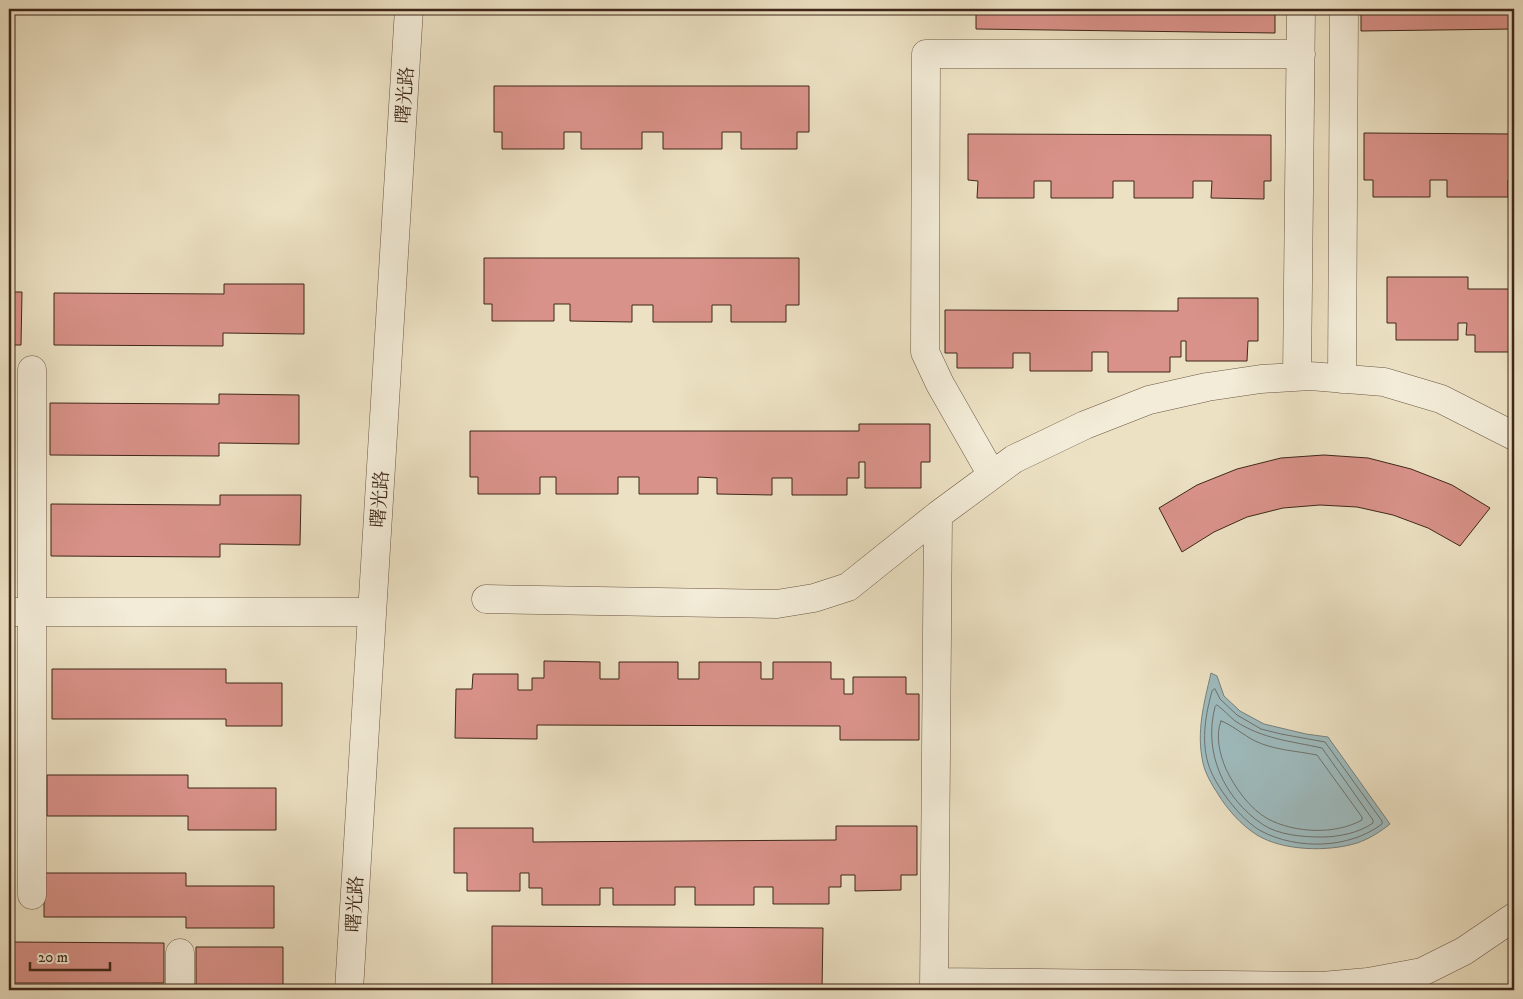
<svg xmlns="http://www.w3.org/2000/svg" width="1523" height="999" viewBox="0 0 1523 999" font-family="'IM FELL DW Pica','Noto Serif SC',serif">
  <rect width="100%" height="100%" fill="#ece1c3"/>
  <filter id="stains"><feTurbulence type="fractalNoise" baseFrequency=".004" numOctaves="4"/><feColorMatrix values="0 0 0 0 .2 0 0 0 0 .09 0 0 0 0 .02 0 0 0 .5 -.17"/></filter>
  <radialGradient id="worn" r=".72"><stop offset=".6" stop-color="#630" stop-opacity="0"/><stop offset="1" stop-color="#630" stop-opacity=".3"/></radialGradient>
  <path fill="#9ebbbe" stroke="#78807c" d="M1211,673L1217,676L1224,696L1240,711L1264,724L1306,734L1328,737L1390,824C1380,832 1369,839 1357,843C1328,852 1283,851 1257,835C1241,825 1227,809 1218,794C1212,785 1205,773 1203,763C1196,732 1204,703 1211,673Z"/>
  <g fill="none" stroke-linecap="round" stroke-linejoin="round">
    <path stroke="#6e716c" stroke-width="1" d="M1215,689L1220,699L1237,715L1261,729L1281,734L1325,742L1382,821V824C1349,849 1297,850 1261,831C1241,820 1214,785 1208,763C1201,739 1206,713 1212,691Z
      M1217,705C1224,710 1229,716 1235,721C1263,739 1290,741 1322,748L1373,820V823C1359,833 1338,837 1322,837C1302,837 1278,835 1262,824C1224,798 1203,753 1215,707Z
      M1221,721C1229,723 1245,736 1255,741C1274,750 1297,751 1317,755L1362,817V820C1335,835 1295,833 1268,819C1250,809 1235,788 1226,769C1220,755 1215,736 1221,721Z"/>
  </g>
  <path fill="#d99289" stroke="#3f2719" d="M976,9H1275V33L976,29Z
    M1361,9H1514V29L1361,31Z
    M494,86H809V132H797V149H741V132H722V149H663V132H642V149H581V132H564V149H502V132H494Z
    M1364,133L1514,134V180H1508V197H1447V180H1430V197H1373V180H1364Z
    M968,134L1271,135V181H1264V199L1211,198L1212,181H1193V198H1134V181H1113V198H1051V181H1034V198H977L978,181L968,180Z
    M484,258H799V305H786V322H731V305H712V322H653V305H632V322L570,321V304H554V321H492V304H484Z
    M1387,277H1468V289H1514V352H1475V335H1466L1467,323H1458V340H1396V323H1387Z
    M224,284H304V334L223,333V346L54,345V293L224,294Z
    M9,292H22L21,345H9Z
    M1178,298H1258V341H1248L1247,361H1186V341H1181V357H1170V372H1108V352H1092V371H1030V353H1013V368H957V353H945V310L1178,311Z
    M219,394L299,395V444L219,443V456L50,455V403L219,404Z
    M859,424H930V462H921V488H865V462H859V478H847V495H792V478H772V495L717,494V478L698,477V494H639V477H618V494H556V477H540V494H478V477H470V431H859Z
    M1324,455L1368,458L1411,469L1452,485L1490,508L1460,546L1428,528L1393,515L1357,507L1320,505L1283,508L1247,517L1214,532L1182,552L1159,508L1197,485L1237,469L1281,458Z
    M220,495H301L300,545L220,544V557L51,556V504L220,505Z
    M544,661L600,662V679H619V662H678V679H699V662H761V679H773V662H831V679H844V694H853V677H906V694H919V740H840V726L537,725V739L455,738L456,689H472L473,674H518V690H532V678H544Z
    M52,669H226V683H282V726H226V719H52Z
    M47,775H188V788H276V830H188V816H47Z
    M836,826H917V875H901V890L855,891V875H841V887H829V904H773V887H754V905H695V887H675V905H613V888H600V905H542V888H529V873H520V891H467V873H454V828H533V842L836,840Z
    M44,873H186V886H274V928H186V917H44Z
    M492,926L823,928L822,990H492Z
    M9,942L164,943V983H9Z
    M196,947H283V990H196Z"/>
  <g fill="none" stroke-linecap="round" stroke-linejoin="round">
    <defs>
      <path id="minor" d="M1297,376L1301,9
        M1342,379L1344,9
        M992,475L940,384L925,352L926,54H1301
        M486,599L777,604L814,598L848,587L938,515L1014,459L1085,425L1149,400L1207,387L1261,379L1310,376L1384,382L1441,399L1514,436
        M9,612H372
        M32,895V370
        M934,982L1322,986L1368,982L1422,972L1464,951L1514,917
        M180,990V953
        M349,990L409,9
        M934,990L938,515"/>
    </defs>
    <use href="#minor" stroke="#6a5644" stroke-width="29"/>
    <use href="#minor" stroke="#f3ecd8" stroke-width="28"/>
  </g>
  <g text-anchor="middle" stroke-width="4" stroke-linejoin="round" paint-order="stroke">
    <g font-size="19" fill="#3f2719" stroke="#f3ecd8">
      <text transform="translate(404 95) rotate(-86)" y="7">曙光路</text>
      <text transform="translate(379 499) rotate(-86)" y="7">曙光路</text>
      <text transform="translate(354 904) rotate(-87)" y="7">曙光路</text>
    </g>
  </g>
  <rect width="1523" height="999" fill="none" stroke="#ece1c3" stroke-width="30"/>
  <rect x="10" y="10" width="1503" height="979" fill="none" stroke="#3f2719" stroke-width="2.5"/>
  <rect x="15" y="15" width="1493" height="969" fill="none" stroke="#3f2719"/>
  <path d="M30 962v8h80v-8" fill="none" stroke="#3f2719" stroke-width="2.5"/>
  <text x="38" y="962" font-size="15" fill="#3f2719" stroke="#f3ecd8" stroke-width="4" paint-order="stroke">20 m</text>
  <rect width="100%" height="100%" filter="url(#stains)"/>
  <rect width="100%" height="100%" fill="url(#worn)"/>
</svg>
